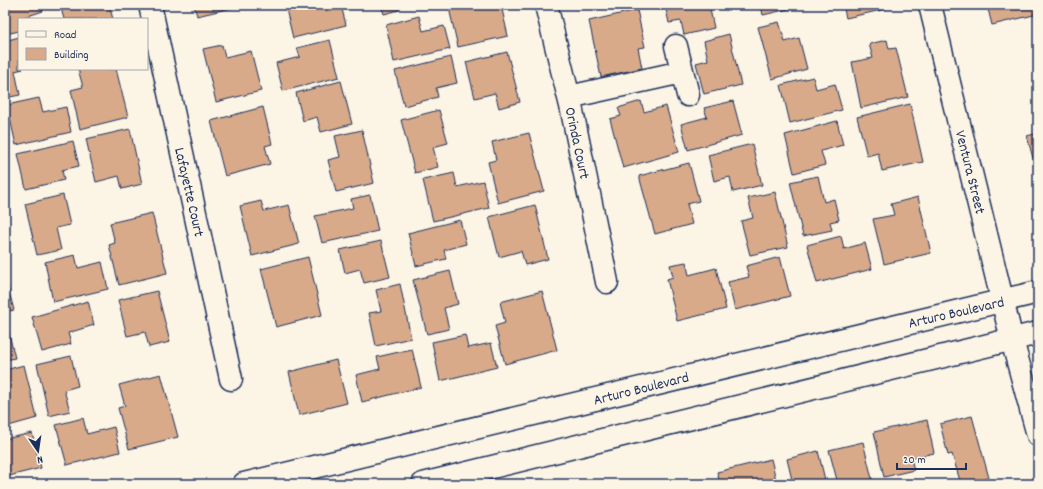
<svg xmlns="http://www.w3.org/2000/svg" width="1043" height="489" viewBox="0 0 1043 489" font-family="Dekko,sans-serif">
  <rect width="100%" height="100%" fill="#fcf5e5"/>
  <filter id="ink" filterUnits="userSpaceOnUse"><feTurbulence type="fractalNoise" baseFrequency=".025" numOctaves="2"/><feDisplacementMap in="SourceGraphic" scale="8" xChannelSelector="R" yChannelSelector="G"/><feConvolveMatrix kernelMatrix="1 2 1 2 8 2 1 2 1" color-interpolation-filters="sRGB"/></filter>
  <g filter="url(#ink)">
    <path fill="#d8aa89" stroke="#1b2f5e" d="M5,5H41L43,11L19,19V31L6,34Z
      M60,5H109L113,19H64Z
      M194,5H244L197,16Z
      M285,5H341L346,25L293,38Z
      M381,5H397L399,10L384,14Z
      M501,5L508,36L458,47L449,8L458,5Z
      M586,5H603L587,9Z
      M665,5H709L714,28L684,35L681,21L669,23Z
      M761,5H792L793,8L763,15Z
      M843,5H885L886,9L846,18Z
      M987,5H1038V14L992,25Z
      M637,10L645,47L638,48L642,68L601,77L589,21Z
      M419,16L423,31L444,26L450,49L394,62L386,25Z
      M779,22L785,42L799,38L807,69L772,79L758,27Z
      M729,34L741,85L704,94L696,63L708,60L704,41Z
      M19,37V69H23L15,71L20,95L5,98V41Z
      M330,40L339,77L283,91L276,63L300,57L297,48Z
      M887,40L889,49L896,48L908,97L861,108L852,62L873,58L869,44Z
      M222,45L225,57L251,51L261,91L216,102L203,49Z
      M507,52L520,102L499,108L495,93L475,98L466,62Z
      M451,57L457,83L436,88L438,97L404,106L395,71Z
      M78,69H116L128,117L80,129L71,90L83,87Z
      M813,77L816,89L835,84L842,110L790,123L781,85Z
      M341,81L352,124L321,132L317,117L303,121L296,93Z
      M39,98L43,112L66,107L71,132L16,145L7,105Z
      M641,101L644,112L666,106L679,152L623,168L610,119L621,116L618,108Z
      M733,101L742,135L688,150L681,124L707,117L704,108Z
      M910,104L923,162L882,171L878,153L867,156L857,117Z
      M263,107L272,144L265,146L270,164L225,176L211,121Z
      M439,110L448,143L433,147L438,167L415,173L401,120Z
      M837,121L843,145L821,151L825,165L794,173L785,135Z
      M130,129L142,184L122,189L119,176L96,182L86,139Z
      M362,130L374,183L336,192L328,160L340,157L335,136Z
      M529,133L544,191L498,203L488,162L496,160L492,142Z
      M1038,133V177L1027,136Z
      M73,141L79,166L62,170L64,180L26,189L18,154Z
      M752,144L762,185L733,192L730,177L714,181L708,155Z
      M689,163L699,201L687,204L692,224L655,234L639,176Z
      M454,173L457,187L483,181L489,208L433,221L423,180Z
      M818,176L824,202L834,199L839,220L830,222L832,230L803,236L790,182Z
      M775,192L788,247L750,255L741,221L753,218L748,198Z
      M63,195L70,225L56,228L61,250L37,255L25,204Z
      M370,195L378,231L322,243L315,216L353,208L351,199Z
      M918,197L931,253L884,264L873,219L894,215L891,204Z
      M261,201L264,211L289,205L299,244L252,256L240,206Z
      M535,205L548,259L525,265L521,251L499,257L489,217Z
      M152,213L167,273L119,285L109,245L115,243L110,223Z
      M460,220L466,244L444,250L446,259L416,266L408,233Z
      M841,236L844,249L865,243L872,269L817,283L807,245Z
      M381,241L390,277L364,283L360,269L345,273L340,250Z
      M75,255L78,268L102,262L108,289L53,302L45,262Z
      M308,257L322,315L276,327L261,269Z
      M780,257L790,296L735,310L728,282L749,277L746,266Z
      M686,262L689,275L716,268L726,309L677,321L667,279L673,277L670,265Z
      M450,271L458,304L444,308L449,329L427,334L413,280Z
      M5,277L14,310L5,312Z
      M400,284L411,338L376,346L369,313L381,311L376,290Z
      M157,291L170,342L149,347L145,332L127,336L118,300Z
      M542,291L557,350L505,364L495,326L505,323L500,302Z
      M88,301L94,325L68,333L71,344L42,352L32,317Z
      M6,322L15,358L5,360V323Z
      M465,335L468,348L491,343L497,367L440,381L432,342Z
      M412,349L421,387L362,402L356,375L380,369L377,357Z
      M71,356L78,386L64,390L70,411L49,416L37,364Z
      M336,360L347,403L299,415L289,372Z
      M24,365L37,418L5,427V370Z
      M161,374L178,437L129,449L118,408L125,406L119,385Z
      M972,416L989,478L961,484L952,454L948,455L940,424Z
      M83,418L87,434L114,427L120,452L67,465L56,425Z
      M927,420L934,453L911,458L914,470L884,477L874,432Z
      M32,433L41,468L5,477V439Z
      M863,442L873,483L838,484L829,450Z
      M818,451L826,484H793L787,459Z
      M771,459L777,484H720L717,472Z
      M708,480L709,484H693Z"/>
    <g fill="none" stroke-linecap="round" stroke-linejoin="round">
      <defs>
        <path id="minor" d="M150,5L231,379
          M546,5L571,106L607,282
          M930,5L1012,340L1038,435
          M676,46L688,95
          M569,97L682,72
          M244,484L1038,292
          M423,484L1038,333"/>
      </defs>
      <use href="#minor" stroke="#1b2f5e" stroke-width="25"/>
      <use href="#minor" stroke="#fcf5e5" stroke-width="22"/>
    </g>
  </g>
  <g text-anchor="middle" stroke-width="3.5" stroke-linejoin="round" paint-order="stroke">
    <g font-size="15" fill="#1b2f5e" stroke="#fcf5e5">
      <text transform="translate(578 143) rotate(78)" y="5">Orinda Court</text>
      <text transform="translate(971 172) rotate(76)" y="5">Ventura Street</text>
      <text transform="translate(190 192) rotate(77)" y="5">Lafayette Court</text>
      <text transform="translate(956 312) rotate(-13)" y="5">Arturo Boulevard</text>
      <text transform="translate(641 388) rotate(-14)" y="5">Arturo Boulevard</text>
    </g>
  </g>
  <rect width="1043" height="489" fill="none" stroke="#fcf5e5" stroke-width="20"/>
  <rect x="10" y="10" width="1023" height="469" fill="none" stroke="#1b2f5e" stroke-width="1.5" filter="url(#ink)"/>
  <rect x="18" y="18" width="130" height="52" fill="#fcf5e5" stroke="#a2a6af"/>
  <rect x="26" y="31" width="20" height="6" fill="#fcf5e5" stroke="#a2a6af"/>
  <text x="54" y="38" font-size="12" fill="#1b2f5e">Road</text>
  <rect x="26" y="48" width="20" height="12" fill="#d8aa89" stroke="#a2a6af"/>
  <text x="54" y="58" font-size="12" fill="#1b2f5e">Building</text>
  <g transform="translate(38 451) rotate(167)" stroke="#fcf5e5" stroke-width="3" paint-order="stroke">
  <path d="M0-3L7 15L0 10L-7 15Z" fill="#1b2f5e"/>
  <text y="-6" font-size="11" font-weight="bold" text-anchor="middle" fill="#1b2f5e">N</text>
  </g>
  <path d="M897 463v6h69v-6" fill="none" stroke="#1b2f5e" stroke-width="2"/>
  <text x="903" y="463" font-size="12" fill="#1b2f5e" stroke="#fcf5e5" stroke-width="3" paint-order="stroke">20 m</text>
</svg>
